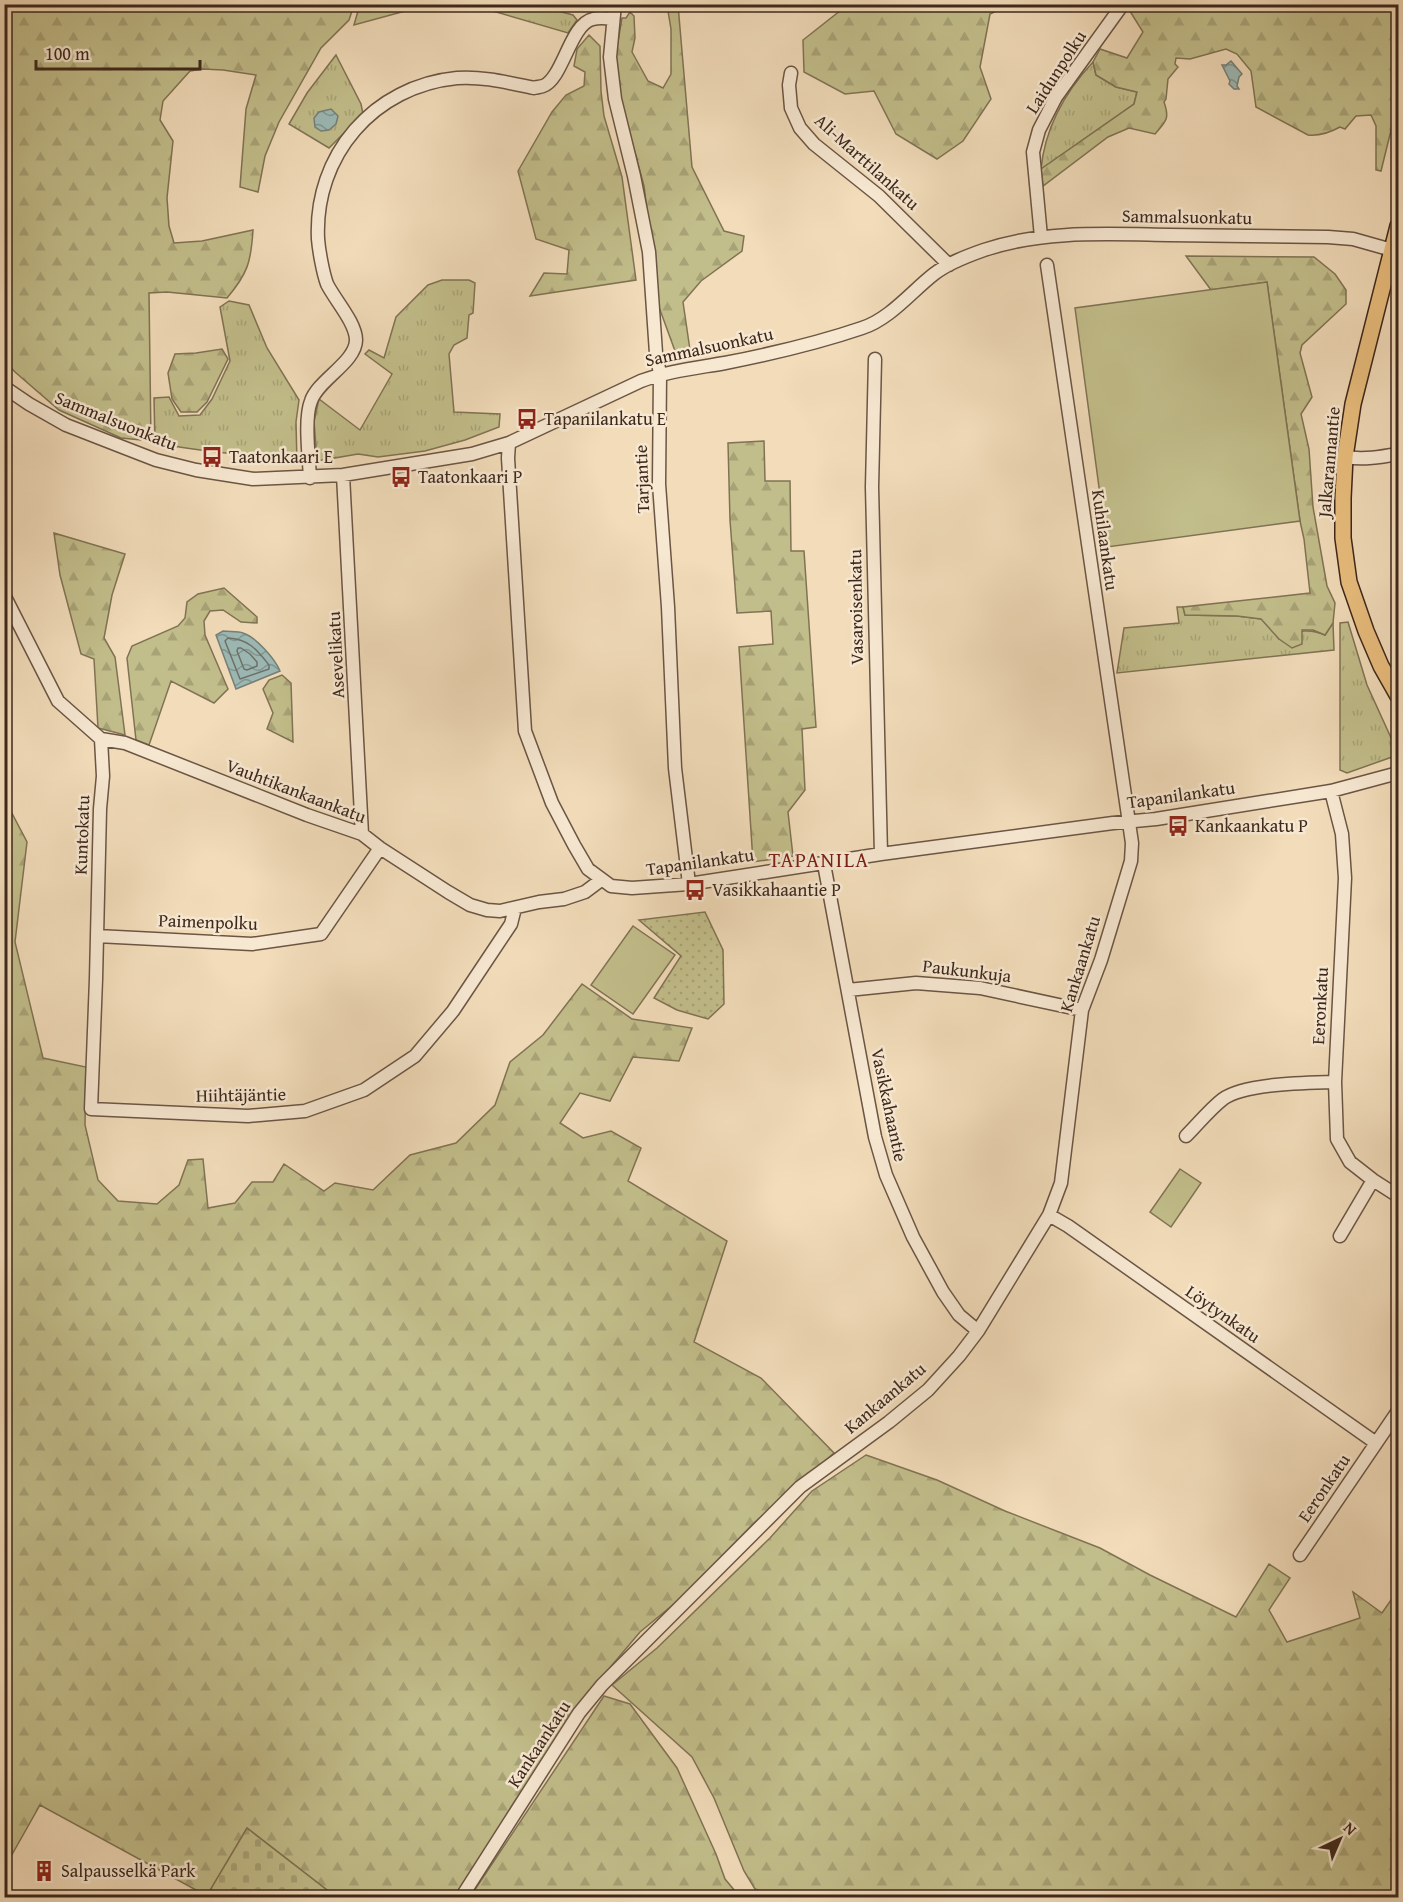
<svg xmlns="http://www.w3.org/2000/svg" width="1403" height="1902" viewBox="0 0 1403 1902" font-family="'Gentium Book Plus',serif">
  <defs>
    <pattern id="grass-tufts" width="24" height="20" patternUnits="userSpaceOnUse" patternTransform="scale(1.5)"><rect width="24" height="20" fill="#c2be8b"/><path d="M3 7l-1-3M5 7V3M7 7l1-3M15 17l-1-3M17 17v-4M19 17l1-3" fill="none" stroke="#a8a377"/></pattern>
    <pattern id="forest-firs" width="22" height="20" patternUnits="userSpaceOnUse" patternTransform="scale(1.5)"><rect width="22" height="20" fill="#c2be8b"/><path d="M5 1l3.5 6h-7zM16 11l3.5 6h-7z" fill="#a8a377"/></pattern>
    <pattern id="cemetery-stones" width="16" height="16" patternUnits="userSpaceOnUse" patternTransform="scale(1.5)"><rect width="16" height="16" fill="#c2be8b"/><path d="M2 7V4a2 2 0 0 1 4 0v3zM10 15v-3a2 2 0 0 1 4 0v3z" fill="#a8a377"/></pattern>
    <pattern id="park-dots" width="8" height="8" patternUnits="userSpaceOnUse" patternTransform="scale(1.5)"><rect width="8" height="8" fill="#c2be8b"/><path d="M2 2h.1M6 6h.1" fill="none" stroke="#a8a377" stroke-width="1.8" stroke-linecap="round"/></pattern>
    <pattern id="water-waves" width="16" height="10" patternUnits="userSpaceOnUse" patternTransform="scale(1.5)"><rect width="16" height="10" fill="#9cbab6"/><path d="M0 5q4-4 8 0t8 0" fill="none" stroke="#819793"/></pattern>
  </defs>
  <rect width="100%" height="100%" fill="#f2dcba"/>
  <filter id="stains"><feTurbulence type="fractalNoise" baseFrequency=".00333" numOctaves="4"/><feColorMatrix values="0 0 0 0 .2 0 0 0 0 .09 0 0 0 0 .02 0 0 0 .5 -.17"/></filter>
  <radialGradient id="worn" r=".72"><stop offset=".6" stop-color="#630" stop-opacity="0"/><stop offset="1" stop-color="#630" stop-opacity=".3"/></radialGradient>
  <path fill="url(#grass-tufts)" stroke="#807354" stroke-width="1.5" d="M360,4H472V5L409,10L354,25Z
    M472,5H535L573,15L577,20L568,33Z
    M336,55L361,104L363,114L329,148L289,124L307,93Z
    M1093,62L1096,75L1116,87L1137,92L1134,104L1041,169C1045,128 1065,92 1093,62Z
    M442,280H469L475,283L473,313L469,315L467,338L454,345L449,354L454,412L500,414L499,427L465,440L425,451L378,457L358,454L317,461L314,421L319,399L360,430L392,374L365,354L369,350L384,358L396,317L428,285Z
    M229,301L249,305L267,348L299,400L296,422L297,464C250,454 202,452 155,443L154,398L169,397L179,416L200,415L212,399L230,361L220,307Z
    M1177,607H1183L1185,615L1237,616L1262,619L1279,639C1298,632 1306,627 1325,635L1333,623L1334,650L1117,673L1124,628L1179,623Z
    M1348,622L1367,685L1397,751L1392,757L1347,773L1340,770V623Z"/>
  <path fill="url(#forest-firs)" stroke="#807354" stroke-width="1.5" d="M4,5H354L349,20L321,48L279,122L265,156L258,192L240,187L246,109L256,75L223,70L203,69L190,71L163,101L160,120L173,141L167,198L169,226L174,243L202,241L253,230C251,262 248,273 227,298L167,292L149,293L151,441L121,438L59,410L15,372L5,361Z
    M667,5H678L692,167L724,231L744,236L742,251L701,281L683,302L690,350L675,351L659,307L644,186L621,101L616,54L622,18H626L630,12L634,16L635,38L632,52L648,81L663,88L671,74V29Z
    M838,5H1009L990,14L980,67L991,99L963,141L937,159L896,134L874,91L845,94L804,72L803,40L841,10Z
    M1131,5H1398V102L1381,171L1376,170V126L1371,115L1356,116L1345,129L1340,127C1331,132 1319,136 1308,135L1256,107L1251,71L1237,54L1226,49L1190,59L1176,58L1175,64L1178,67L1168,79L1166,99L1164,102C1170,119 1166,121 1155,134L1129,128L1108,137L1043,186L1041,169L1134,104L1137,92L1116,87L1096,75L1093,62L1100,49L1127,58L1143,32L1128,8Z
    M589,35L600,46L601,91L604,116L622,177L636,280L530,296L544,273L567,274L569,250L536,239L518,171L552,112L566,95L584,86L585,72L574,66L577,49Z
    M1186,256L1314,257L1335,274L1346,290V304L1302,345L1300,353L1312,397L1301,414L1309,449L1313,507L1327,586L1335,603L1333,623L1325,635L1313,630H1302V644L1292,648L1279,639L1261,619L1237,616L1185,615L1183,607L1310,593L1304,539L1300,521L1267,282L1211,290Z
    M222,349L228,359L207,402L197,412H181L172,399L168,373L175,354L196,353Z
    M764,441L765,481H790L791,551H804L816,727L802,729L805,790L788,812L793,856L753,862L739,647L773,644L771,611L737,613L730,520L728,443Z
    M54,533L125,554L112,595L104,638L115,657L125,735L98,728L94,659L81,654L60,575Z
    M224,588L257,617V623L241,622L223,610L210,611L204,621L205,635L228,689L214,703L171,681L149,745L136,740L127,658L132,646L178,626L185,618L187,602L198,594Z
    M282,675L291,683L293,742L267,729L273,713L263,689L269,680Z
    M5,800L27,842L15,942L43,1058L86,1067L85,1125L98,1180L118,1201L157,1204L179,1185L188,1160L203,1159L208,1208L235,1203L252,1182H273L284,1164L324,1191L335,1183L373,1190L410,1155L456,1143L495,1105L510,1062L543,1035L582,984L632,1019L692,1028L679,1061L633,1057L610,1101L580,1093L560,1123L583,1138L611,1131L641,1148L628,1181L727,1241L694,1342L761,1378L834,1453L755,1522L680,1599L640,1632L602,1677L455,1897H336L247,1828L207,1896L40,1805L5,1867Z
    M866,1455L937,1480L1005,1511L1100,1548L1150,1575L1236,1617L1269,1564L1290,1578L1269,1610L1287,1642L1360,1618L1353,1592L1382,1613L1398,1590V1897L783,1898L755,1889L744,1871L714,1798L692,1757L612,1685L657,1648L770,1538L812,1491Z
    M604,1696L630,1704L677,1768L716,1854L725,1879L740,1897H470Z"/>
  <path fill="url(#cemetery-stones)" stroke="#807354" stroke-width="1.5" d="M247,1828L336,1897H206Z"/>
  <path fill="url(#park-dots)" stroke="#807354" stroke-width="1.5" d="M705,912L723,950L724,1004L708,1019L677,1010L654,998L681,956L639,920Z"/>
  <path fill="#c2be8b" stroke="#807354" stroke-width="1.5" d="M1267,282L1300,521L1107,547L1075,308Z
    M633,926L675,955L633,1014L591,985Z
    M1180,1169L1201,1183L1171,1227L1150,1212Z"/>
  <path fill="url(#water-waves)" stroke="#768078" stroke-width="1.5" d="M1231,61L1242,74L1239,77L1237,86L1239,89H1234L1229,84L1230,81L1222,65H1226Z
    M331,109L338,116L336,124L329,130L321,131L315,127L314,118L319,112Z
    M223,631C229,632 238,631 243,633C256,637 275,659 280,671L236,689L216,635Z"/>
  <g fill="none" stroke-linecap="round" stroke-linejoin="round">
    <path stroke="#6d7169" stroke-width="1.5" d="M228,638C249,639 257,650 269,665V669L240,679L225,641Z
      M238,648H241L250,654L257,662V666L247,670L244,669L237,651Z"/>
    <defs>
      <path id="minor" d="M615,4L610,57L615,99L634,176L649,252L656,353L660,374L659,484L668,607L675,768L689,884
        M791,73L789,85L791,108L800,128L814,144L879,196L949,265
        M1041,237L1033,152L1039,130L1056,97L1123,4
        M875,359L872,487L881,854
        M4,387L29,404L66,425L125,448L156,460L196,470L253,479L343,475L472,454L509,443L641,381C668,371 697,368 725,363C771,354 818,343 862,328C890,319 912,291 934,274C948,263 967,256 984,250C1043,230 1107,234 1169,235C1222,236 1275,236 1328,237L1353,239L1392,250L1398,253
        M509,443L508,458L525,731L552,803L574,845L588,869L611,886L632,888L689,884L881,854L1113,823L1156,819L1331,791L1398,773
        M1345,457C1363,460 1381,457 1398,454
        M343,475L362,834
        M310,478C309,458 304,418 311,401C318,380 356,362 356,340C356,323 335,300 327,284C323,273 319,251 318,239C314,155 374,86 457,78C483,76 509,83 534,88C537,87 540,87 543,86C563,79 570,24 593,19C600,17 606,18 612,19
        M4,595L58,701L101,739L103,776L100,809L96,979L91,1109L248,1116L305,1111L364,1090L415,1056L453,1011L511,924L515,908
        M101,739L125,743L307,815L362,834L380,848L448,892L470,905L487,910L500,911L539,902L564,899L585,892L601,880
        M1331,791L1342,834L1345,878L1335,1082L1337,1139L1350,1162L1373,1180L1398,1196
        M824,864L875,1137L886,1175L913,1237L943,1292L959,1315L978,1331
        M97,936L252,944L321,934L380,848
        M848,990L916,983L980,988L1082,1010
        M1186,1136C1198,1124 1210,1109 1223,1099C1245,1083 1307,1083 1335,1082
        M1049,1215L1068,1226L1376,1443
        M1340,1236L1373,1180
        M1300,1555L1398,1411
        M461,1898L579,1713L602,1685L800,1487L889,1422L928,1390L959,1356L978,1331L1049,1215L1061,1183L1082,1010L1101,960L1125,881L1131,861L1132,843L1047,265"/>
      <path id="major" d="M1398,226L1353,404L1345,457L1343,498V538L1349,582L1366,631L1381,666L1398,696"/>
    </defs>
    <use href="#minor" stroke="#6b5544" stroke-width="15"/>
    <use href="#major" stroke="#3e281c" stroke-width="18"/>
    <use href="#minor" stroke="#f7e8d2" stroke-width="12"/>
    <use href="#major" stroke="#e9be7d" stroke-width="15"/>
  </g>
  <defs>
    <symbol id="bus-bare" viewBox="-9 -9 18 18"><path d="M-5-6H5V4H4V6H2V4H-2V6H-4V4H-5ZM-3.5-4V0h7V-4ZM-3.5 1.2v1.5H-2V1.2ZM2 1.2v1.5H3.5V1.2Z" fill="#8f2418" stroke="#f7e8d2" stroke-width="2.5" paint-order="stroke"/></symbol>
    <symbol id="building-bare" viewBox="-9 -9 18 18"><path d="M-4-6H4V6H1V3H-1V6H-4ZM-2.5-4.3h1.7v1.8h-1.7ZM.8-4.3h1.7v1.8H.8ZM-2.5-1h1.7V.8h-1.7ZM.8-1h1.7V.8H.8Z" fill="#8f2418" stroke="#f7e8d2" stroke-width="2.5" paint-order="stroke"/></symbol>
  </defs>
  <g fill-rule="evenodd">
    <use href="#bus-bare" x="512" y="404" width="30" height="30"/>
    <use href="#bus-bare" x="197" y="442" width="30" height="30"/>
    <use href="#bus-bare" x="386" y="462" width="30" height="30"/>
    <use href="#bus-bare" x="1163" y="811" width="30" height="30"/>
    <use href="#bus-bare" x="680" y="875" width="30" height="30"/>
    <use href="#building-bare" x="29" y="1856" width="30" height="30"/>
  </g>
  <g text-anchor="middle" stroke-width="5" stroke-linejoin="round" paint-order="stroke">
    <g font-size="18" fill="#3e281c" stroke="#f7e8d2">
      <text transform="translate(1056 72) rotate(-57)" y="6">Laidunpolku</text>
      <text transform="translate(867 162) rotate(42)" y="6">Ali-Marttilankatu</text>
      <text transform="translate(1187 217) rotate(1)" y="6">Sammalsuonkatu</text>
      <text transform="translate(709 347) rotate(-12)" y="6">Sammalsuonkatu</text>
      <text transform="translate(116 421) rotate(22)" y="6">Sammalsuonkatu</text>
      <text transform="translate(1329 462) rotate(-85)" y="6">Jalkarannantie</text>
      <text transform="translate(642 479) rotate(-92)" y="6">Tarjantie</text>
      <text transform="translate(1105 540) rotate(82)" y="6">Kuhilaankatu</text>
      <text transform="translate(856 607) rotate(-91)" y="6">Vasaroisenkatu</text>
      <text transform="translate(336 655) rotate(-93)" y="6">Asevelikatu</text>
      <text transform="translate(296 791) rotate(21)" y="6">Vauhtikankaankatu</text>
      <text transform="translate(1181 795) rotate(-8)" y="6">Tapanilankatu</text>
      <text transform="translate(82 835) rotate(-88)" y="6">Kuntokatu</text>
      <text transform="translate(700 862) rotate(-8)" y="6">Tapanilankatu</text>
      <text transform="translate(208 922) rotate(2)" y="6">Paimenpolku</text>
      <text transform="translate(1080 964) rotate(-73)" y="6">Kankaankatu</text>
      <text transform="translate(967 971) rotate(7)" y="6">Paukunkuja</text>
      <text transform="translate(1320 1006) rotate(-87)" y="6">Eeronkatu</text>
      <text transform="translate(241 1095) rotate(-1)" y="6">Hiihtäjäntie</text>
      <text transform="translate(889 1105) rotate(78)" y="6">Vasikkahaantie</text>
      <text transform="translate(1223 1314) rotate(35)" y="6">Löytynkatu</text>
      <text transform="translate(885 1398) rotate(-40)" y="6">Kankaankatu</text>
      <text transform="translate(1324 1488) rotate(-56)" y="6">Eeronkatu</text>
      <text transform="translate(539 1744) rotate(-57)" y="6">Kankaankatu</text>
    </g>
    <g font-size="18" fill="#3e281c" stroke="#f7e8d2" text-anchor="start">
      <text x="544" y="425">Tapanilankatu E</text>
      <text x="229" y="463">Taatonkaari E</text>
      <text x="418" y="483">Taatonkaari P</text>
      <text x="1195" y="832">Kankaankatu P</text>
      <text x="712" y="896">Vasikkahaantie P</text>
      <text x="61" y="1877">Salpausselkä Park</text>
    </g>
    <g font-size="21" letter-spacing="1.5" fill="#7a1f14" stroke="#f7e8d2">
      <text x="819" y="867">TAPANILA</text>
    </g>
  </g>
  <rect width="1403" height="1902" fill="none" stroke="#f2dcba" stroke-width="24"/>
  <rect x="6" y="6" width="1391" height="1890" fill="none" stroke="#3e281c" stroke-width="3"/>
  <rect x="12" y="12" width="1379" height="1878" fill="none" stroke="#3e281c" stroke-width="1.5"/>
  <g transform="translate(1340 1839) rotate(44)" stroke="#f7e8d2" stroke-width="4.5" paint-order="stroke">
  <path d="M0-4.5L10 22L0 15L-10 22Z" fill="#3e281c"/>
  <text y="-9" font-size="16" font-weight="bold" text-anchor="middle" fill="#3e281c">N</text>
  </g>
  <path d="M36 60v9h164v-9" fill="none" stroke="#3e281c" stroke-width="3"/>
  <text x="45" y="60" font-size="18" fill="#3e281c" stroke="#f7e8d2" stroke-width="4.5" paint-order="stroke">100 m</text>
  <rect width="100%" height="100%" filter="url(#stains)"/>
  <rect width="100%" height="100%" fill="url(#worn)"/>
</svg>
